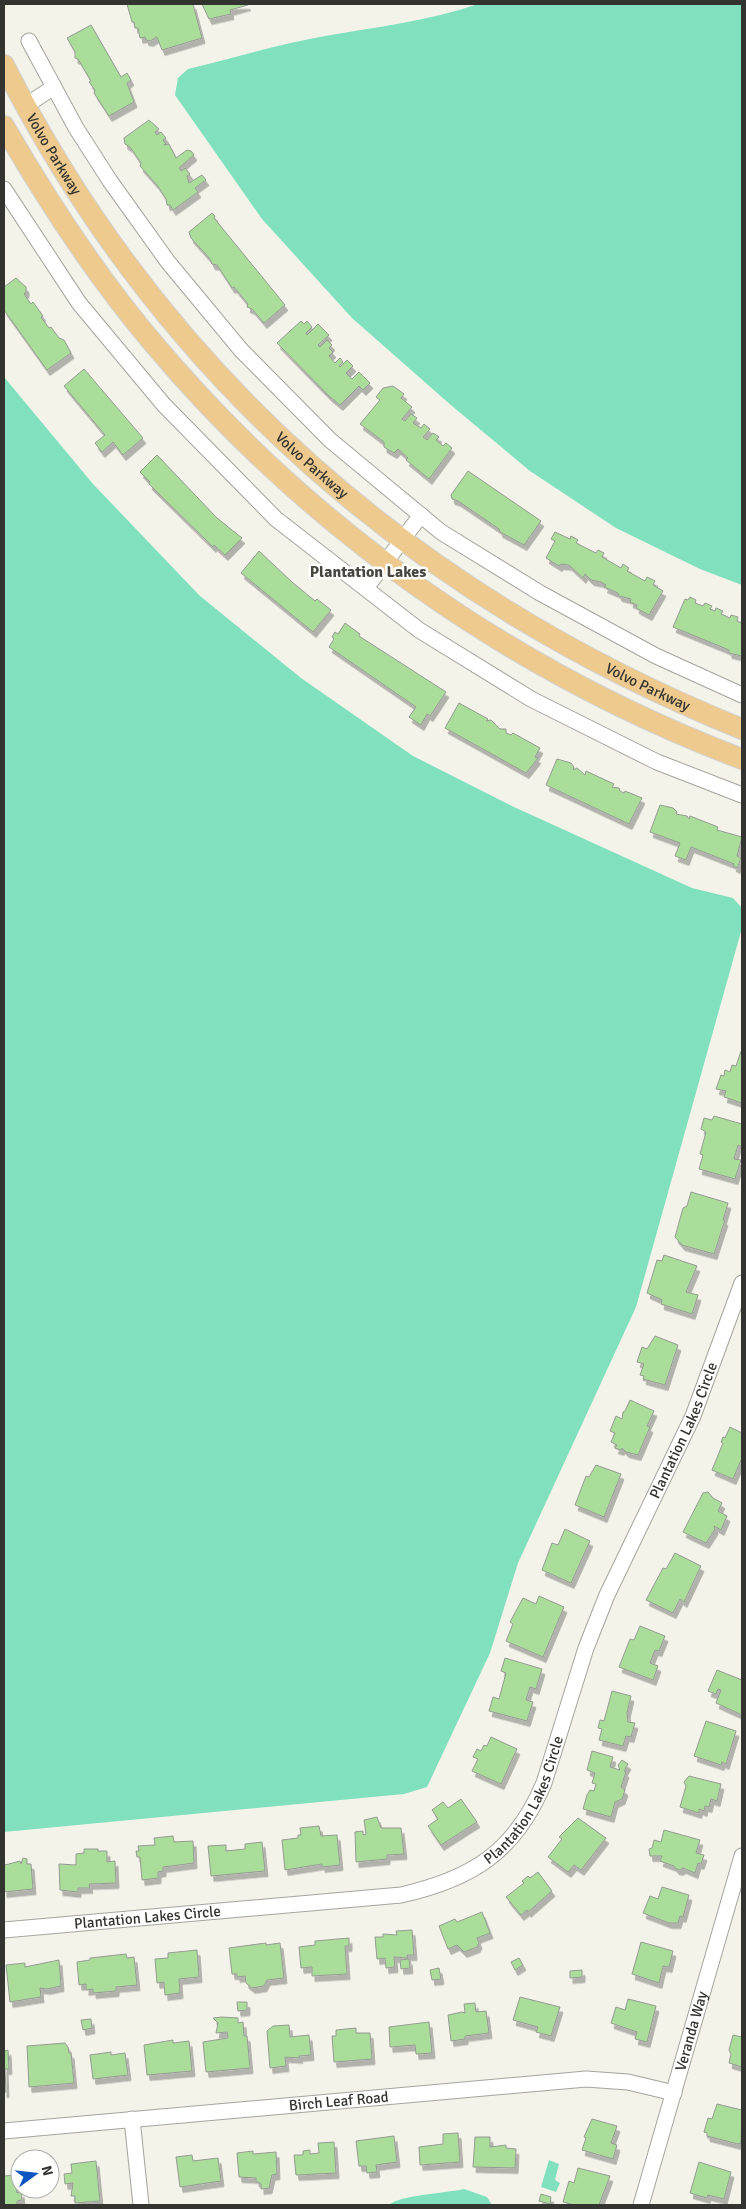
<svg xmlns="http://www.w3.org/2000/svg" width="746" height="2209" viewBox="0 0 746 2209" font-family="Signika,sans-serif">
  <defs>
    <filter id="shadow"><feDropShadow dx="3" dy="5.5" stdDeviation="0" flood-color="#0004"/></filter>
  </defs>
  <rect width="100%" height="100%" fill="#f3f3ea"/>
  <path fill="#81e1bf" d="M478,4H742V585L700,569L616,528L530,471L452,406L352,318L262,219L175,95L178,78L188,69C234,58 279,44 325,36C377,27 428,21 478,4Z
    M4,377L93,484L200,596L301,678L413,756L514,807L692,888L733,898L742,908V928L636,1307L518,1563L490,1653L427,1787L404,1794L4,1832Z
    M549,2160L559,2164L555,2180L560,2183L556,2192L541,2187Z
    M464,2189L487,2197L492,2205H389C399,2195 448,2193 464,2189Z"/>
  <path fill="#abdd9a" stroke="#959b93" filter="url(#shadow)" d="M127,4H193L202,38L162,50L157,37L150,41L146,40L145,37L140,38L138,28H135L134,22H132Z
    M202,4H247L248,5L230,10L231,14L209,19Z
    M91,25L121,77L127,73L131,80L127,83L134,102L109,116L94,93L95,90L89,82L91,81L78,59L75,58V52L67,38Z
    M149,120L159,129L155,132L157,135L161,132L166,138L163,140L166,144L164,145L169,144L176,158L187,150L191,151L194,155L179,168L181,171L185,168L190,174L187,176L189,183L202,175L206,180L195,188L198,192L173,210L170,205H167L166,199L157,185L140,166L141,163L130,147L125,144L124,138Z
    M212,213L215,216L214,218L285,305L264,323L252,309L247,307L248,304L234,287L232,288L217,265L212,264L210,259L191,238L189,232Z
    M16,278L26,287V292L24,294L31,304L33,302L43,316L41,317L49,328L51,327L59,338L64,340L71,353L47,370L4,310V287Z
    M301,321L304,324L307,321L312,327L306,333L307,335L318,324L329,335L318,345L320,347L327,340L332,345L329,348L333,352L329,356L335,363L340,358L343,362L339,366L340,367L347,360L353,366L346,373L352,379L359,372L370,383L363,390L359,386L340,405L329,396L277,343Z
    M84,369L143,438L123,455L113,442L102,452L95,443L105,435L64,386Z
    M393,386L404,394L401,398L412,407L402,419L405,421L411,414L417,418L413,423L421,428L424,424L430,429L423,437L427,440L433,433L439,437L436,440L443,446L446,443L452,448L429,479L406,460L408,458L398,449L394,453L387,449L384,447V442L360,424L380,400L376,397L383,388Z
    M157,455L217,518L242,538L225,555L214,545L213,547L149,484L150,482L140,472Z
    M468,471L541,521L524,545L500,532L499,529L458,501L452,499L451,495Z
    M555,532L570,539L571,536L578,540L576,543L596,553L598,550L604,553L602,557L621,568L623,564L629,568L627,571L645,581L647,577L655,581L653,585L663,591L649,615L636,608L637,605L630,602L631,599L619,596L618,593L604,587L606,585L601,582L591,580L585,574L583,578L569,565L561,564L559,566L546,558L555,541L551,539Z
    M259,551L292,582L315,601L317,599L331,610L313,632L241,573Z
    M690,597L696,600L695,603L703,606L705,603L712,606L710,609L715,611L716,608L723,611L721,614L730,618L731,615L738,617L737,621L741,623L742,620V656L729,653V650L673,627L685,599L688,600Z
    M345,623L360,634L359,636L446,692L430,716L427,714L421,725L409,717L416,707L329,647L334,639L332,637L335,632L338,634Z
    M459,703L488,719L486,721L491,720L500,729H506V733L511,735L513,733L540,748L535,757L538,758L526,773L445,728Z
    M557,759L571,763L574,767L573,770L577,768L585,775L586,771L614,784L612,787L619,788L620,791L624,793L625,791L642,798L629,824L546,785Z
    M660,805L673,808L677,812L676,814L687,816L689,819L690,816L718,827L717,830L742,837L737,856L741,858L737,868L733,866L734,864L691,847L686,860L675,856L680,843L650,832Z
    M741,1051H742V1103L724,1097L726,1091L716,1089L721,1075L724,1076L725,1070L730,1072L732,1065L736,1066Z
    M714,1116L742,1124V1147L738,1145L734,1159L741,1160L735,1179L699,1169L703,1155L700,1154L706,1132L701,1129L704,1118L712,1120Z
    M691,1192L728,1203L723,1220H725L714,1254L682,1245L675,1237L683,1208L687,1206Z
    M664,1255L697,1266L686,1292L698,1295L692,1314L661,1304L662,1300L647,1293L657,1260L662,1261Z
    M655,1336L678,1345L665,1385L643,1379L644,1376L640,1375L644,1364L637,1362L642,1347L647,1349Z
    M630,1400L654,1411L647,1426L650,1427L638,1455L626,1452L622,1448L621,1450L615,1448L617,1445L611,1442L615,1433L610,1431L616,1416L622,1419L623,1412L625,1411Z
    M730,1427L742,1433V1458L733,1479L712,1470L723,1443L721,1442L723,1437L725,1438Z
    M596,1465L621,1474L604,1517L575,1505L586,1476L589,1477Z
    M708,1492L713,1498L722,1503L718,1511L727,1516L721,1530L714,1526L715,1529L706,1543L683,1532L703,1493Z
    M565,1529L590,1541L571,1583L542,1570L552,1543L558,1545Z
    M675,1553L701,1566L684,1602L680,1599L673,1613L646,1600L663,1568L666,1569Z
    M539,1596L564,1607L543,1657L506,1641L513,1624L510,1622L523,1598L536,1604Z
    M640,1626L665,1636L659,1651L655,1650L650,1663L658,1666L653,1680L619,1667L630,1639L634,1640Z
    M505,1658L542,1669L536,1689L530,1687L526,1700L533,1702L527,1721L489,1711L493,1697L499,1699L506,1673L501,1671Z
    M717,1670L742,1680V1715L716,1703L721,1690L718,1689L716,1694L708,1691Z
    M612,1691L631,1696L627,1713L628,1722L635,1723L631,1737L626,1736L623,1746L599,1740L602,1729L598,1728L600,1720L604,1721Z
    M706,1721L736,1731L726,1764L722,1762L721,1765L694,1756Z
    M491,1737L517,1749L501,1784L472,1771L478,1759L473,1757L477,1749L481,1751L484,1745L487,1746Z
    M592,1751L613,1757L610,1767L620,1770L618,1765L622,1760L628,1764L624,1771L626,1772L621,1787L625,1790L622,1799L615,1802L611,1817L583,1809L587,1795L590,1790L594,1791L596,1784L592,1783L595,1773L587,1770Z
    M689,1776L721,1784L717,1801L711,1799L709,1807L705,1806L704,1811L699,1809V1813L680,1807L686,1786L684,1782Z
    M461,1799L477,1822L441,1845L428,1826L438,1819L432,1810L443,1802L448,1808Z
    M377,1817L381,1828H401L404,1854L387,1855V1859L356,1862L355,1832L363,1831V1835L366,1834L364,1820Z
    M578,1818L606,1838L581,1870L574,1865L568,1872L548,1857L562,1839L559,1837Z
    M319,1826L321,1836L337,1835L340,1865L322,1867V1864L285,1870L282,1840L298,1838V1835H301L300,1828Z
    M664,1830L700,1840L696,1853L704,1855L701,1864L698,1863L695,1873L683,1868L680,1870L676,1869L674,1866L660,1861L662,1856H650L649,1849L652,1848L654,1840L661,1842Z
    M173,1836L174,1842L193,1841L194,1863L163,1867V1871L158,1872V1878L142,1880L140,1857H137L136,1851H139L138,1846L155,1845L154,1838Z
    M262,1842L265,1871L211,1876L208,1846L226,1845V1851L245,1849V1844Z
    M84,1849H98V1851H107V1862L115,1861L116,1883L89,1884L90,1888H78V1892L60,1890L59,1864L76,1865V1854L84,1853Z
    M23,1858L27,1859V1864H31L33,1889L4,1892V1862L5,1865L20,1861L21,1864Z
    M538,1872L552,1891L528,1912L527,1910L521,1915L506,1897L524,1883L522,1881L528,1876L530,1878Z
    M662,1887L689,1895L683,1917L680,1916L678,1923H669L643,1913L650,1896L658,1899Z
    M482,1912L490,1933L477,1938L479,1943L477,1947L464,1952L457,1945L448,1949L439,1926L455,1919L457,1922Z
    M412,1930L414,1955H407L408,1958L394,1957L395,1967L386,1968L385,1958L377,1959L375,1937H383V1934L397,1935L396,1931Z
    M349,1938V1946H345L347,1974L312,1976V1967L301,1968L299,1947L315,1945V1941Z
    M641,1942L673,1951L669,1967L663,1966L659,1983L632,1974Z
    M266,1943V1945L280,1943L284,1978L267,1980L264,1986L252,1988L246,1983L245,1976L237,1977V1974H232L229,1948Z
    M197,1950L199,1977L179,1979L180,1993L165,1995L164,1982L157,1983L155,1959L168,1958V1953Z
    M126,1954L127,1958L134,1957L137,1985L116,1987V1991L93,1993V1989L86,1990V1984L79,1985L77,1962L90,1960V1958Z
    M519,1958L523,1965L515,1970L511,1962Z
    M409,1959L410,1968L401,1969L400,1960Z
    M59,1960L61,1986L47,1989L40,1988L41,1997L10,2002L6,1965L25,1963V1967Z
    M439,1968L441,1979L432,1980L430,1970Z
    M582,1970V1977L570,1978V1971Z
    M520,1997L560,2007L551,2036L536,2032L538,2027L513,2020Z
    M628,1999L656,2006L647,2042L635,2039L637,2032L611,2023L616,2007L625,2010Z
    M237,2002H247V2010L238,2011Z
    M475,2003L476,2012L486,2011L489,2033L465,2036V2039L451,2041L448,2015L462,2012L465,2013L464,2004Z
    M222,2017L238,2018V2023L243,2022L244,2036H247L250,2068L206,2072L203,2042L228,2038L227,2032L216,2033L218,2023L213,2018Z
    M91,2019L92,2028L83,2030L81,2020Z
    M429,2022L432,2053L416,2054L415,2045L390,2047L389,2027Z
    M289,2025L290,2037L309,2035L311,2055L299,2056L300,2058L285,2057L286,2066L270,2068L267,2031L273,2026Z
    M356,2028V2033H370L372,2059L334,2062L332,2036H336V2030Z
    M733,2035L742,2037V2067L729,2063L731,2054L729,2050Z
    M173,2040V2043L189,2041L192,2071L147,2075L144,2045Z
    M65,2043L68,2047L69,2053H71L74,2083L29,2087L27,2046Z
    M8,2050L9,2069H5L6,2092H4V2051Z
    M111,2052V2055L125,2053L128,2075L93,2079L90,2055Z
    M717,2104L742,2110L741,2143L738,2144L707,2136V2133L704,2132L708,2118L712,2119Z
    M592,2119L617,2126L611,2143L617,2145L613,2159L582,2150L586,2138L584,2137Z
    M458,2133L460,2162L420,2165L419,2147L443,2144V2134Z
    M394,2136L397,2162L376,2165L377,2172L367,2173L366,2166H359L356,2141Z
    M475,2137H490V2147L506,2145V2148L516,2149L515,2168L473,2167Z
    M334,2142L336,2173L296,2175L294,2155H303V2151L310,2150V2154L319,2153L318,2143Z
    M253,2151V2154L276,2152L277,2174L272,2175L269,2188L261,2189V2184L256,2181V2178L239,2177L237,2153Z
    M192,2155L193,2161L218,2158L221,2181L180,2187L176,2157Z
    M96,2161L100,2201L75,2203V2196H71L73,2183L65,2184L64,2174L72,2173L71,2164Z
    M699,2162L731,2172L724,2199L708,2195L707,2198L690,2193Z
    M578,2168L610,2176L599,2205H575L563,2202L569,2181L574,2183Z
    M15,2175L17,2193L21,2192L22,2200L17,2201V2205H4V2176Z
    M541,2194L551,2197L550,2204L539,2201Z"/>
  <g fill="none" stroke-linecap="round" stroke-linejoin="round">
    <defs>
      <g id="minor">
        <path d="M29,41L76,128L110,181L168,262L241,350L330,440L441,532L540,593L656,656L742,695"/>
        <path d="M25,106L54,87"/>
        <path d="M4,189L79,303L164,405L276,519L419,630L531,699L657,762L742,795"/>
        <path d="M366,588L421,515"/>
        <path id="s1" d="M4,1930L401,1895C472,1879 515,1852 544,1783L586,1648L607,1595L693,1416L742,1283"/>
        <path d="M132,2119L141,2205"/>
        <path id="s2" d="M4,2131L586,2079L628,2082L674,2093"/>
        <path id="s3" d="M641,2205L742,1856"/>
      </g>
      <g id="major">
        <path id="s4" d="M4,65C163,378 418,598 742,729"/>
        <path d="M4,126C48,202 96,276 153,343C310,530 515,673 742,759"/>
      </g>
    </defs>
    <use href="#minor" stroke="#a4a59c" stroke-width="17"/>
    <use href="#major" stroke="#d2d2d1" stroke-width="22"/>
    <use href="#minor" stroke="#fff" stroke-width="15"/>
    <use href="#major" stroke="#eeca8e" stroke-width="20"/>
  </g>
  <g text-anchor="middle" stroke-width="5" stroke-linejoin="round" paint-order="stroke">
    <g font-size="15" fill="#33332f" stroke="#fffffe">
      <text dy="5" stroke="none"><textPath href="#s4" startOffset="102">Volvo Parkway</textPath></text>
      <text dy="5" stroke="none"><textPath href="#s4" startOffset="508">Volvo Parkway</textPath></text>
      <text dy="5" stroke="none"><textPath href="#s4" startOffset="912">Volvo Parkway</textPath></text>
      <text dy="5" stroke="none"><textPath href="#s1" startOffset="969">Plantation Lakes Circle</textPath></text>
      <text dy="5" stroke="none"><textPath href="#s1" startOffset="564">Plantation Lakes Circle</textPath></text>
      <text dy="5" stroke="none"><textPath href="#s1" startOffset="144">Plantation Lakes Circle</textPath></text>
      <text dy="5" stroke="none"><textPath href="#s3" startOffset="181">Veranda Way</textPath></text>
      <text dy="5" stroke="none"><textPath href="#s2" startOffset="336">Birch Leaf Road</textPath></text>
    </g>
    <g font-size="16" font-weight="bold" fill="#474740" stroke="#fffffe">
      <text x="368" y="577">Plantation Lakes</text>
    </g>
  </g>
  <rect width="746" height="2209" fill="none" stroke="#33332f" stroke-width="10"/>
  <g transform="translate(35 2174) rotate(75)"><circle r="24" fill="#fffffe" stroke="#adadab"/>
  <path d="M0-4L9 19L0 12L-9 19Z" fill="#0d55c0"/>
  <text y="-8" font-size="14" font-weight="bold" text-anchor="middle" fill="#33332f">N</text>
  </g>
</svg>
